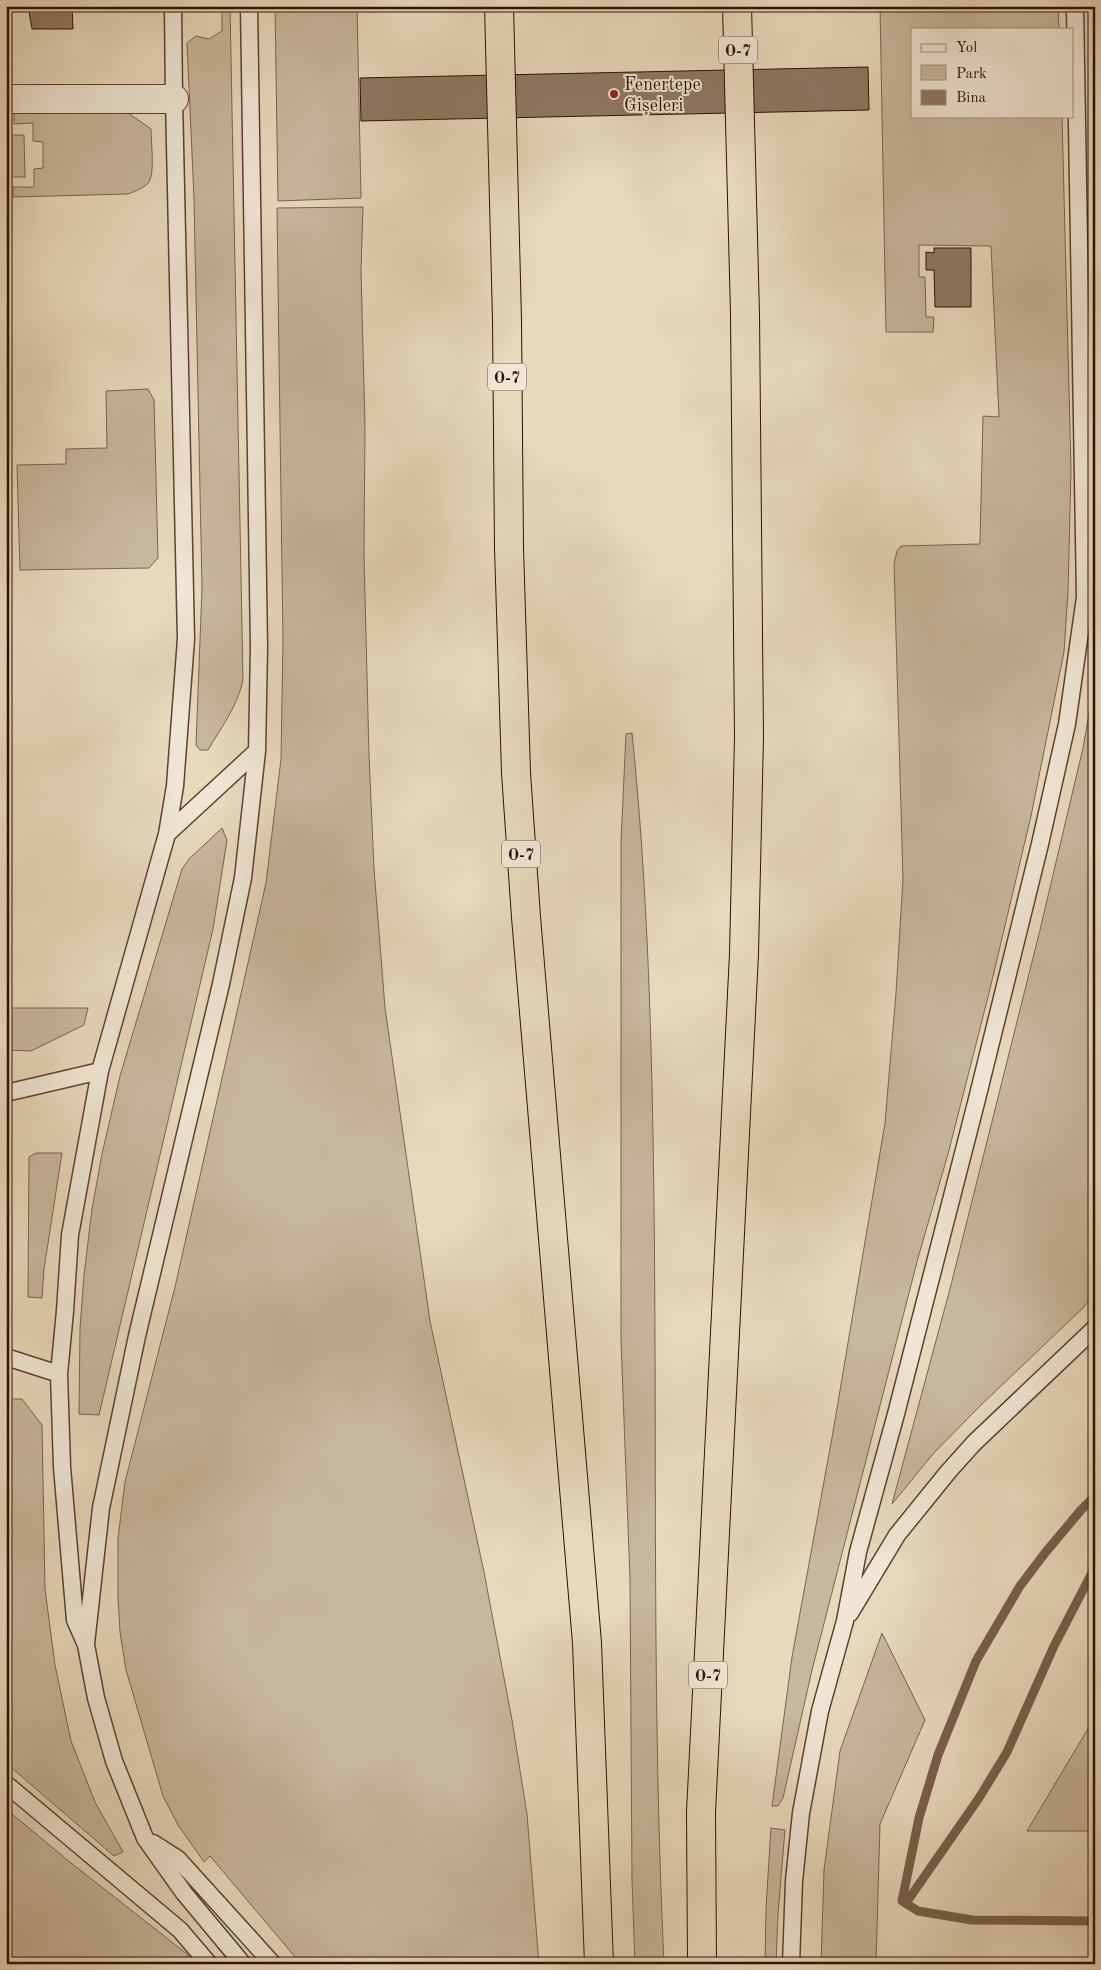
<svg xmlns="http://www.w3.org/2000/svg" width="1101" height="1970" viewBox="0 0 1101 1970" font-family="'Old Standard TT',serif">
  <rect width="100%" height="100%" fill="#e8d8bc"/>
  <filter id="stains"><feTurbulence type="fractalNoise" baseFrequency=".004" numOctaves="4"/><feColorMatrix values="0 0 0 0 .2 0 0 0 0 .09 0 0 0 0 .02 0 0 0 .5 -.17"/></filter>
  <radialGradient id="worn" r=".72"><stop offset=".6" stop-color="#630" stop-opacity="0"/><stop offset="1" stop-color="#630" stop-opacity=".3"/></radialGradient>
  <path fill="#c8b69d" stroke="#7b6350" d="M222,6H230L243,680C238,705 221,728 208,750H200L196,745L202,588L194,198L187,43L196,36L209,39L222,31Z
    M275,6H357L361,198L278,201Z
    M880,6H1058L1059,29H912V116H1062L1071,469L1068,592L1064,652L1031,816L989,993L948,1154L918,1258L812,1670L783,1798L778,1806H772L792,1657L833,1432L885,1123L896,993L903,879L894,564L897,551L901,546L980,544L983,416L999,417L991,246L919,245V277H925L926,317H934L933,332H886Z
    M14,113H128L151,129C151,142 155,172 149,182C145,188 135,191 128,194L13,197V187H34V169L43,168V142L33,141V123L14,124Z
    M6,135H24L25,177H6Z
    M363,207L361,271L365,426L364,555L369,756L374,869L385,1008L430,1321L484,1572L512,1720L527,1814L539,1964H301L210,1856L204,1862L178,1825L163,1796L126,1670L120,1632L118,1598V1538L125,1482L175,1287L266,883L281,759L283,641L277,208Z
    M148,389L154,400L158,558L149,568L20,570L17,465L66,464V449L107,448L106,391Z
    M1095,680V1291L1084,1307L979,1407L933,1454L892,1504L951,1285L1040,930L1083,748Z
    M632,733C648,889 652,1046 654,1203C657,1456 652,1710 664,1964H635L632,1880L630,1579L621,1341V841L626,734Z
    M222,828L227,840L213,929L99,1415L79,1414L80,1328L84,1275L92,1209L102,1154L120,1076L182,869L189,859Z
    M6,1008H88L84,1025L31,1051L6,1050Z
    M36,1153H62L44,1269L42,1298L28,1297L29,1157Z
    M6,1399H22L42,1425L45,1589L55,1665L71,1741L95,1802L123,1852L114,1856L6,1763Z
    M882,1633L925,1720L880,1824L876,1964H821L824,1870L840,1751Z
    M1095,1717V1831H1027Z
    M6,1809L71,1863L187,1954L194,1964H6Z
    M771,1828L785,1830L778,1914L776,1964H765L766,1908Z"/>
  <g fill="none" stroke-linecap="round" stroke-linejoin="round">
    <path stroke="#785f4d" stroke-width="9" d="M1095,1496L1081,1510L1045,1553L1020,1586L976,1661L938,1755L919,1818L902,1901L918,1911L972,1920L1095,1921
      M906,1903L979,1798L1007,1752L1054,1646L1095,1567"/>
  </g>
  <path fill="#8f7864" stroke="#2e1004" d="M28,6H72L73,29H32Z
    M868,67L869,110L361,121L360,78Z
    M934,248H971V307H935L934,270H926V252L934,253Z"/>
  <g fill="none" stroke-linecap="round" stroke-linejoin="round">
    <defs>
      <path id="lane" d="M173,6L174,99L186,639L175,786L167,834L100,1071L70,1235L65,1311L59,1374L62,1467L75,1620L86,1645L96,1698L114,1761L145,1838L184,1893L243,1964
        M167,834L257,751
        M6,1093L100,1071
        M6,1357L59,1374
        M850,1613L897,1535L948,1472L974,1443L1095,1328
        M86,1644L101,1508L137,1336L221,984L243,878L257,751L259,647L249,6
        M6,1784L180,1930L209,1964
        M153,1843L178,1859L273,1964
        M791,1964L794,1881L801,1813L820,1711L845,1621L858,1552L896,1414L976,1103L1040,844L1067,724L1085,597L1075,6"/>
      <path id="street" d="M6,99H174"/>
      <path id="highway" d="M499,6L507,320L509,548L516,773L526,917L587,1643L599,1964
        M702,1964L701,1812L744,954L749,737L745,314L737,6"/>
    </defs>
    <use href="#lane" stroke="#5c4232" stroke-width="19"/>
    <use href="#street" stroke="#5c4232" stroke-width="30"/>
    <use href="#highway" stroke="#2e1004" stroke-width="30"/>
    <use href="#lane" stroke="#f0e6d3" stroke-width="16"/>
    <use href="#street" stroke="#f0e6d3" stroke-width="28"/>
    <use href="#highway" stroke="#e8d8bc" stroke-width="28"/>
  </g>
  <circle fill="#8f2418" stroke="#f0e6d3" stroke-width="2" cx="614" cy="94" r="5"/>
  <g text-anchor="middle" stroke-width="4" stroke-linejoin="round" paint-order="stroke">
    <g fill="#f0e6d3" stroke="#685042" stroke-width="1">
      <rect x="719" y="36.5" width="38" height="27" rx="4"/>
      <rect x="488" y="363.5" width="38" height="27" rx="4"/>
      <rect x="502" y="840.5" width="38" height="27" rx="4"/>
      <rect x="689" y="1661.5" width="38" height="27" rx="4"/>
    </g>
    <g font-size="16" font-weight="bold" fill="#2e1004">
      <text x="738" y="56">O-7</text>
      <text x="507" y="383">O-7</text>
      <text x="521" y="860">O-7</text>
      <text x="708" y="1681">O-7</text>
    </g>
    <g font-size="18" fill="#2e1004" stroke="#f0e6d3" text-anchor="start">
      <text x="624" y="90">Fenertepe<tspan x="624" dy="21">Gişeleri</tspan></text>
    </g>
  </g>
  <rect width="1101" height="1970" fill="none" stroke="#e8d8bc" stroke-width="25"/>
  <rect x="8" y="8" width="1086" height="1955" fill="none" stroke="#2e1004" stroke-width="2.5"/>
  <rect x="12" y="12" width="1076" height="1945" fill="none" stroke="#2e1004"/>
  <rect x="911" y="28" width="162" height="90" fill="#f0e6d3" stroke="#a29080"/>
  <rect x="921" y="44" width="25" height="8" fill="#f0e6d3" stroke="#a29080"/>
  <text x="956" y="52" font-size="15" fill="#2e1004">Yol</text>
  <rect x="921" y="65" width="25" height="15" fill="#c8b69d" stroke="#a29080"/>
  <text x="956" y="78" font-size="15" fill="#2e1004">Park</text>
  <rect x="921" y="90" width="25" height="15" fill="#8f7864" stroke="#a29080"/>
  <text x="956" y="102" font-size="15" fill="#2e1004">Bina</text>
  <rect width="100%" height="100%" filter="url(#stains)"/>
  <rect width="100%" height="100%" fill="url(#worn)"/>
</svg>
